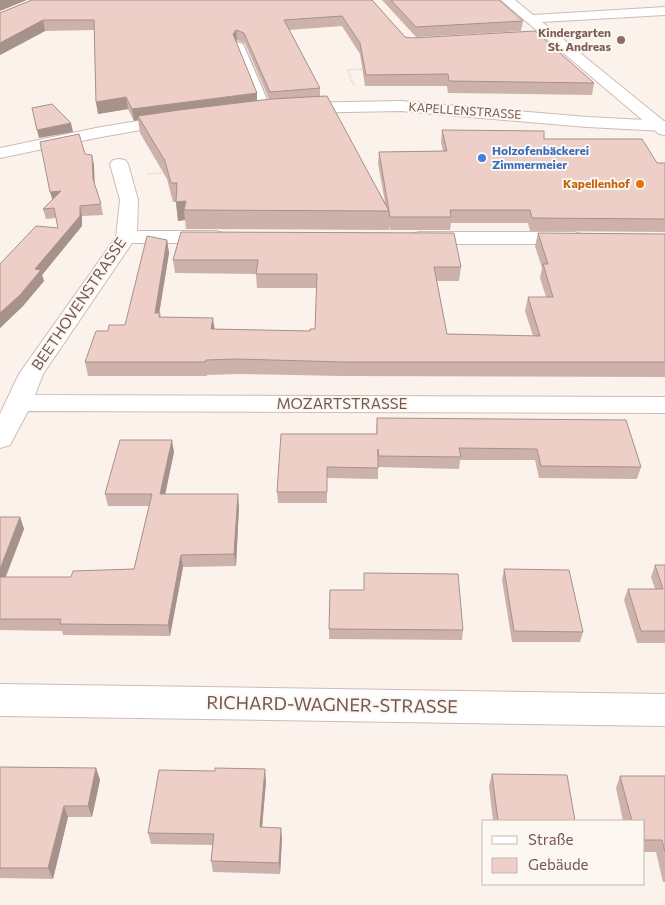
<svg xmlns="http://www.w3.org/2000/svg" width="665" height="905" viewBox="0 0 665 905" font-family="Commissioner,sans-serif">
  <rect width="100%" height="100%" fill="#fbf2ec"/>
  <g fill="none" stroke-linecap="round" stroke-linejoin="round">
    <defs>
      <path id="lane" d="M236,42L243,44L271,109L269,111L266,112L261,109L235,44Z"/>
      <path id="street" d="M501,0H515L533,15L665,7V15L542,22L665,122V135L659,134Z
        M119,159L125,160L128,164L138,200L137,231H216L223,233L226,237L223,241L216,243H132L43,374L35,395L665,397V413L28,411L10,445L0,448V414L19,374L116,237L120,200L110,164L113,160Z
        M419,232H574L581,234L584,238L581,242L574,244H419L412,242L409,238L412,234Z
        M0,684L665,694V726L0,716Z"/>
      <path id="secondary" d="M401,101L587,117L665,121V131L587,127L401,111L295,113L289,111L287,108L289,105L295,103Z
        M175,115L181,117L183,120L181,123L101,137L0,158V148L101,127Z"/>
    </defs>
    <use href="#lane" stroke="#cebbb5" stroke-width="3"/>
    <use href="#street" stroke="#cebbb5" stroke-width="2"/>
    <use href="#secondary" stroke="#d0bab3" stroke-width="2"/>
    <path stroke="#d2b2aa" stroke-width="2" stroke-dasharray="0.5 2" stroke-linecap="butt" d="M354,85L347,70L366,69
      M148,174L167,173"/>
    <use href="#lane" fill="#fff" fill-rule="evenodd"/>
    <use href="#street" fill="#fff" fill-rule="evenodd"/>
    <use href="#secondary" fill="#fff" fill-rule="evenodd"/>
  </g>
  <path fill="#ccb2ab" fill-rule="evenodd" d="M372,0L405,37L594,83L592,95L448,93L447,86H365L360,54L342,26L289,30L320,88V96L385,202L378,164L379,152L443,151L441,142L442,130L544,139L657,163H665V232L530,231L528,223H451L450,230H390L389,226V230L186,229L185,220L178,221L176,202H173L167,179L140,133L138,120L134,121L128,109L98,114L96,102L94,30L45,31L0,55V13ZM237,40L245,43L269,99L257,101L236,42Z
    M382,0H499L523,21L521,31L416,37Z
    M85,154L94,165V184L101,204L103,215L82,216V226L42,275L44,281L23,306L0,328V264L58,228L56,218L46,219L43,209L52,200Z
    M181,232L461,267L459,281H437L447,334L533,336L525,311L528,297H546L540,278L542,268L535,246L538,233L665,234V377L342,376L238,374L207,375V376H88L85,362L108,331L125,325L167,240L169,253L159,313H160L161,317L214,329L310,331L315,329L317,288H257L256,274L175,273L173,260Z
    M377,418L641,467L637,479L539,478L535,460H460L459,469L378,467V479L327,478V503H278L277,492L376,434Z
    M174,452L165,494L239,506L236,566L183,567L170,636L63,635L62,631L0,630V517H20L24,529L6,577H71L134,569L149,506H108L105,494Z
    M655,565H665V643H637L624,600L628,589H655L651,577Z
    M504,569L583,632L580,642H512L502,580Z
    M364,573L463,630L462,640L329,639V629L364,590Z
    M0,767L96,768L100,780L92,817H68L53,879L0,878Z
    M492,774L575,821H493L489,786Z
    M620,776H665V882H663L656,852H644V821H623L616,788Z
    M266,781L262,827L282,839L280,874L213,872L211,861L213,845L151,844L148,833Z"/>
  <path fill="#a6918b" d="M0,0H27L0,11Z
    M43,20L45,31L0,55V43Z
    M236,30L237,40L233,45V34Z
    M257,93V105L138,116V120L134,121L132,109Z
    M126,97L128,109L98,114L96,102Z
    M71,123L73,132L39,138L37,130Z
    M92,155L94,165L95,189L93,179Z
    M61,191L53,202L50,192Z
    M186,201L184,210L185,220L178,221L176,202Z
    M80,206L82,216V226L42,275L44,281L23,306L0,328V313L35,269Z
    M167,240L169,253L157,327L155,313Z
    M213,318L215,332L211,329Z
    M172,440L174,452L163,505L160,494Z
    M238,494L239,506L236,566L234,554Z
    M20,517L24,529L1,588L0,585V569Z
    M181,555L183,567L170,636L168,625Z
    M96,768L100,780L92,817L88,806Z
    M265,769L266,781L261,839L260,827Z
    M64,806L68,817L53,879L48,868Z
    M281,828L282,839L280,874L279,863Z"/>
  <path fill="#edcfc7" stroke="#a6918b" d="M32,0H372L405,37L412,38L535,31L594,83L449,81L448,74L366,75L360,43L342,16L284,20L320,88L270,92L244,33L236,30L233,34L257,93L132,109L126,97L96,102L94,20H43L0,43V13Z
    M391,0H499L523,21L416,27Z
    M327,96L389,211L184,210L186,201L176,202L177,183H171L165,161L138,116L179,110L271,99Z
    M52,104L71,123L37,130L32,108Z
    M442,130L544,131V139H642L657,163H665V219L532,218L530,210H450L451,217H390L379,152L447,151Z
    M79,134L85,154L92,155L93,179L101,204L80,206V216L35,269L41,270L20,295L0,313V264L36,226L58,228L54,208L43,209L61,191L50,192L40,142Z
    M181,232L454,233L461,267H434L447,334L540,336L528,297H553L543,264H548L538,233L665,234V362H343L237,359L206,360L205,362H85L96,331H108L109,325H125L147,236L167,240L155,313H160L159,317L213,318L211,329L310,331V329H315L317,274H256L258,260H173Z
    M377,418L626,420L641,467L541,466L537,449L459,448L461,457L378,456V449V468L327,467V492H277L281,434H377Z
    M120,440H172L160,494H238L234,554L181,555L168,625L60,624L61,619H0V577H71L73,571L134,569L152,494H105Z
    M0,517H20L0,569Z
    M655,565H665V631H641L628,589H663Z
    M504,569L569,570L583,632L514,631Z
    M364,573L458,574L463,630L329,629L330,590H364Z
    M0,767L96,768L88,806H64L48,868H0Z
    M215,768L265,769L260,827L281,828L279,863L211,861L214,834L148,833L159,770L215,771Z
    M492,774L567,775L575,821H498Z
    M620,776H665V852L662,840H644V821H632Z"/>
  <circle fill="#8d6e63" stroke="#fdf7f2" stroke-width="2" cx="621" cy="40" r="5"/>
  <circle fill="#3f7fe0" stroke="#fdf7f2" stroke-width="2" cx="482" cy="158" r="5"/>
  <circle fill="#e8710a" stroke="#fdf7f2" stroke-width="2" cx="640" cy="184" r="5"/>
  <g text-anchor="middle" stroke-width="4" stroke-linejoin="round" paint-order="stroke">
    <g font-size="12" font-weight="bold" fill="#785e54" stroke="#fdf7f2" text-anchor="end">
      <text x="611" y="37">Kindergarten<tspan x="611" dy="14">St. Andreas</tspan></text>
    </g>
    <g font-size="12" fill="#735751" stroke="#fdf7f2">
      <text transform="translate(465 111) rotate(4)" y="4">KAPELLENSTRASSE</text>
    </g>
    <g font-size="12" font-weight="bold" fill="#366cbe" stroke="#fdf7f2" text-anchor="start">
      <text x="492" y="155">Holzofenbäckerei<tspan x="492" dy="14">Zimmermeier</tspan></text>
    </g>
    <g font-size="12" font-weight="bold" fill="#c56008" stroke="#fdf7f2" text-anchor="end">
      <text x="630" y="188">Kapellenhof</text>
    </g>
    <g font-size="15" fill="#735751" stroke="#fdf7f2">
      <text transform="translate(79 304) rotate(-56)" y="5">BEETHOVENSTRASSE</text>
      <text x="342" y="409">MOZARTSTRASSE</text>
    </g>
    <g font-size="18" fill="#735751" stroke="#fdf7f2">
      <text transform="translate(332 705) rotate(1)" y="6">RICHARD-WAGNER-STRASSE</text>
    </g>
  </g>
  <rect x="482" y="820" width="162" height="65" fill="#fdf7f2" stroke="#c6b7b2"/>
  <rect x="492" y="836" width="25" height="8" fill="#ffffff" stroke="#c6b7b2"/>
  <text x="528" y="845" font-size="15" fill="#735751">Straße</text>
  <rect x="492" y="858" width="25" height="15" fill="#edcfc7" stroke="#c6b7b2"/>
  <text x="528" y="870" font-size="15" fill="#735751">Gebäude</text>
</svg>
